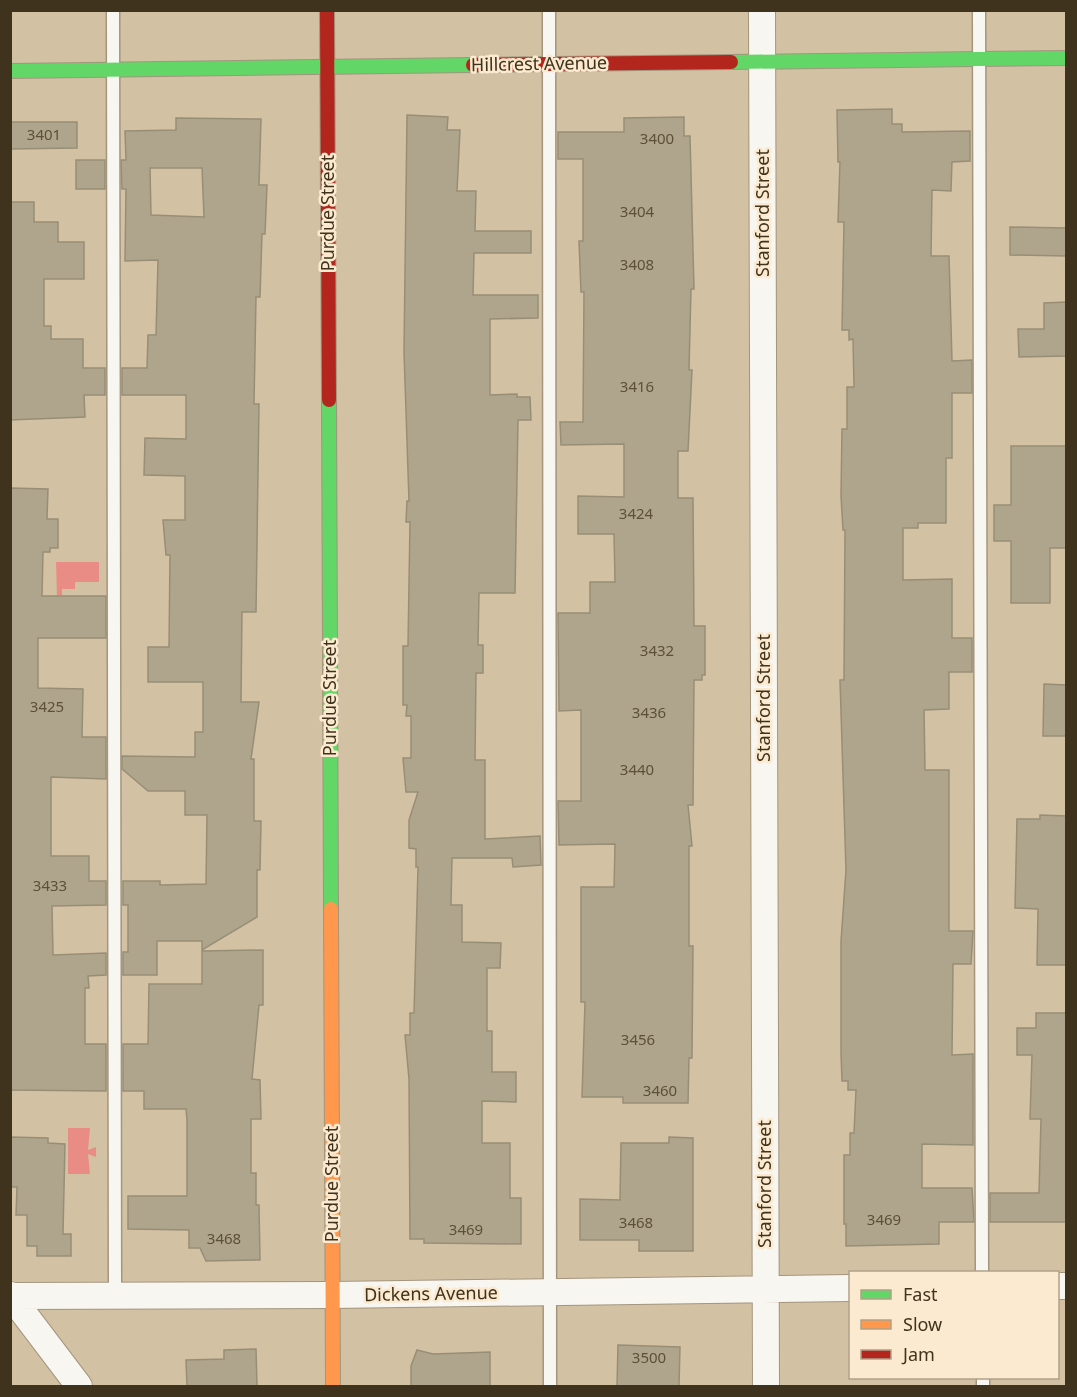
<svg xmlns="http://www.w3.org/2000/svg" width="1077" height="1397" viewBox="0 0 1077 1397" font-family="'Noto Sans',sans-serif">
  <rect width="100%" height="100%" fill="#d3c1a4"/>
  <path fill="#ea8c86" d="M56,562H99V582H75V589H62V598H57Z
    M68,1128H90L88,1150L96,1147V1157L88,1154L90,1174H68Z"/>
  <path fill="#afa58c" stroke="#988e76" stroke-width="1.5" fill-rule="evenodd" d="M892,109V124H902V132L970,131V161L952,162L951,191L932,190L931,256H949L952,361L972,360V393H952V458H946V523H918V528H903V580L952,579V638H972V672H949V709L924,710L925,770H949V931H973L971,964H953L952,1055L973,1054V1145L922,1144V1188H972L974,1222H939V1244L846,1246V1224H844V1155H850V1133H854L856,1090H848V1081H842L841,1053V941L846,870L840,680H844L845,530H843L841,496L842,429H847V387H854L853,339L849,340V330H842L844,222H838L840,162H838L837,110Z
    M407,115L448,117L447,130H460L457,191H476L475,231H531V253H474L473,295H538V318L490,319V395L517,394V397H530L531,420H518L515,593H479L478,645H483V673H476L475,760H485V839L540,836L541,865L513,867L512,858H452L451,905H462V942L501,943L500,968H487V1031H492V1072H516V1102L482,1101V1143H510V1198H521V1244L424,1243V1239H410L409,1079L405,1035H410V1013H414L418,867H416V849L409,848V820L418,792H406L403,758H411V716H406L407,705H403V646H408L410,522H406L407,501H409L404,352Z
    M684,117V136H690L694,289H691L689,370H692L688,451H678V498H693L694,626H705V675H702V680H694L693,805H688L692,846H689V946H693L692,1058H689L688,1103H623V1097H582L585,1002H581V887H614L615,844L559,845L558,801H581V710L559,711L558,613H590V582H615L614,534H578V496L624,497V444L561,445L560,422H583L584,292H581L579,241H583V159H558V132H624V118Z
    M176,118L261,119L259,185H267L265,234H262L260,297H256L254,404H259L256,612H242L241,702H259L251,759H254V821H261L260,870H257V917L202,950V941H157V975H123V952H128V905H123V881H160V885L206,884L207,815H185V791H148L122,769V756L195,757V732H203V682H148V647H169L170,555H166L163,520H185V476L144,475L145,438L186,439V395H122V368H147L148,335H156L158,260L125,261L126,189H122L121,160H126L125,131L176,130ZM150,168H202L204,217L151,215Z
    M10,122H77V148L10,149Z
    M76,160H105V189H76Z
    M10,202H34V222H58V242H84V279H44V326H51V339H83V368H105V395H84L85,417L10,420Z
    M1010,227L1066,228V256L1010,255Z
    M1066,302V356L1019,357L1018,329H1044V303Z
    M1011,446H1066V548H1050V603H1011V541H994V505H1011Z
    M10,488L48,489L47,519H58V548H50V552H43L42,596H106V638H38V688L83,689L82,737H106V779L51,777V856H89V881H106V905L52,906L53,955L106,953V975L88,976L89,988H85V1044H106V1091L10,1090Z
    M1044,684L1066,685V736H1043Z
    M1040,815L1066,816V965H1037L1038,909L1015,908L1017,819H1040Z
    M263,950V1005H259L252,1079L260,1080L261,1119H251V1173H256V1205H259L260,1260L206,1261L200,1248H189V1230L128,1229V1196H187V1120L186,1109H144V1091H123V1044H148L149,984H202V951Z
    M1036,1013H1066V1222H990V1193H1039L1041,1119H1030L1032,1055H1017V1028H1036Z
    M10,1137L48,1138V1143L65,1144L63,1234H71V1256H37V1246H27V1215H16L17,1187H10Z
    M669,1137L693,1138V1251H639V1240H580V1199L620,1200L621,1143H669Z
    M618,1345L680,1347L679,1386H617Z
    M256,1349L257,1386H187L186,1360L224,1359V1350Z
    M417,1350L433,1354L490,1352V1386H411V1366Z"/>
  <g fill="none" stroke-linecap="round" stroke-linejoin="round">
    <defs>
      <path id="lane" d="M113,10L115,1295
        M549,10L550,1386
        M979,10L982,1272
        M983,1378V1386"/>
      <path id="street" d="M762,10L766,1386
        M1058,1286H1066
        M10,1295L79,1386
        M11,1296L333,1295L850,1288"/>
      <path id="fast" d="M731,62L1066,58
        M10,71L473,65
        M329,400L331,909"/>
      <path id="slow" d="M331,909L333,1386"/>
      <path id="jam" d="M327,10L329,400
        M473,65L731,62"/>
    </defs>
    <use href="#lane" stroke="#a3957e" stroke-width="15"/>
    <use href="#street" stroke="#a3957e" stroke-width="28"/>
    <use href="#fast" stroke="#a3957e" stroke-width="16"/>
    <use href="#slow" stroke="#a3957e" stroke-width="16"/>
    <use href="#jam" stroke="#a3957e" stroke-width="16"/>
    <use href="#lane" stroke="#f8f6f1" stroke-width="12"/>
    <use href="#street" stroke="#f8f6f1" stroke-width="26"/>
    <use href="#fast" stroke="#63d668" stroke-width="14"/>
    <use href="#slow" stroke="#ff974d" stroke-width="14"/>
    <use href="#jam" stroke="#b3261e" stroke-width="14"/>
  </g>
  <g text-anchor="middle" stroke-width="5" stroke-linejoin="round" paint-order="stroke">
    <g font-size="15" fill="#5c5039">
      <text x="44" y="140">3401</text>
      <text x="657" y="144">3400</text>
      <text x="637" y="217">3404</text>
      <text x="637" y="270">3408</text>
      <text x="637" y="392">3416</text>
      <text x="636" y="519">3424</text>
      <text x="657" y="656">3432</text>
      <text x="47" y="712">3425</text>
      <text x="649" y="718">3436</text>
      <text x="637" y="775">3440</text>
      <text x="50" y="891">3433</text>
      <text x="638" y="1045">3456</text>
      <text x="660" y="1096">3460</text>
      <text x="884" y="1225">3469</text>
      <text x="636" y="1228">3468</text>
      <text x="466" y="1235">3469</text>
      <text x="224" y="1244">3468</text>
      <text x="649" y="1363">3500</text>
    </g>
    <g font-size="18" fill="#40331d" stroke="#fbeacf">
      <text transform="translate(539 64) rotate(-1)" y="6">Hillcrest Avenue</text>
      <text transform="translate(328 213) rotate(-90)" y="6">Purdue Street</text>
      <text transform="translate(763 213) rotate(-90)" y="6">Stanford Street</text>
      <text transform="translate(330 698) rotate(-90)" y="6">Purdue Street</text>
      <text transform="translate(764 698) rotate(-90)" y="6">Stanford Street</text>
      <text transform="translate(332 1184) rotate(-90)" y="6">Purdue Street</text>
      <text transform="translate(765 1184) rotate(-90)" y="6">Stanford Street</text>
      <text transform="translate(431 1294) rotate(-1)" y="6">Dickens Avenue</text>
    </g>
  </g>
  <rect width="1077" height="1397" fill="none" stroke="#40331d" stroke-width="24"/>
  <rect x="849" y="1271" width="210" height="108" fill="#fbeacf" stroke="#b0a188" stroke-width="1.5"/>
  <rect x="861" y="1290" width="30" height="9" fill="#63d668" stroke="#b0a188" stroke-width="1.5"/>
  <text x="903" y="1301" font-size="18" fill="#40331d">Fast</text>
  <rect x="861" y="1320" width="30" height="9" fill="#ff974d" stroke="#b0a188" stroke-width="1.5"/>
  <text x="903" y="1331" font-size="18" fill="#40331d">Slow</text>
  <rect x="861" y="1350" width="30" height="9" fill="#b3261e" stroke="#b0a188" stroke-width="1.5"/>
  <text x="903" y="1361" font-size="18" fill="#40331d">Jam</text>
</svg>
